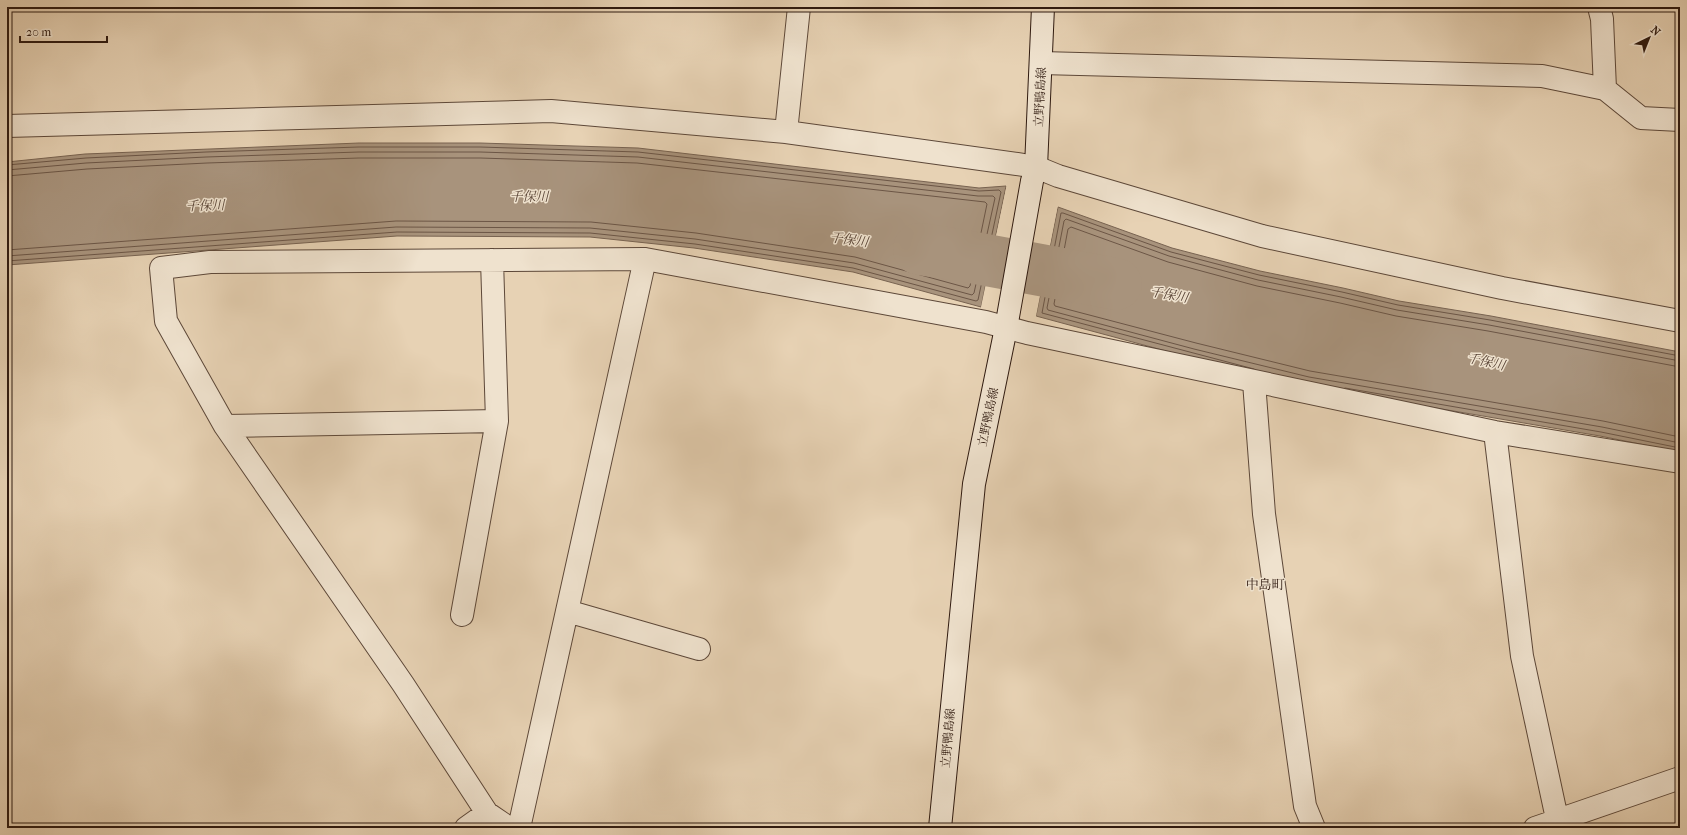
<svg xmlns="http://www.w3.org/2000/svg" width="1687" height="835" viewBox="0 0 1687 835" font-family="'IM FELL French Canon','Noto Serif JP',serif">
  <rect width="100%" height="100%" fill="#e7d2b4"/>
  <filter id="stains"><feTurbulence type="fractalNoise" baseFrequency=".005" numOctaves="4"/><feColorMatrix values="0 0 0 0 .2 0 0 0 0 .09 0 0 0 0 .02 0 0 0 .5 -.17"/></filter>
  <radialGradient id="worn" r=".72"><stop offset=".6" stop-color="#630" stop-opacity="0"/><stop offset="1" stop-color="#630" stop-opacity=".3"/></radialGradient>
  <path fill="#a8937c" stroke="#786351" d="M359,143H480L638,148L979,188L1006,186L981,307L853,272L694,248L590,237L397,236L7,265V162L85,154Z
    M1058,207L1172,248L1260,271L1343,288L1399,301L1491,316L1680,352V452L1600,436L1307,386L1192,358L1036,316Z"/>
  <path fill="#e7d2b4" d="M1007,184L1008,186L983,307H981Z
    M1058,205L1036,316L1037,318L1034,316L1056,206Z"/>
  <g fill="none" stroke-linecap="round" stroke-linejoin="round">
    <path stroke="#6c5646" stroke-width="1" d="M7,165L86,158L206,152L359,147H480L638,152L979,191L999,190L1001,192L978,300L976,301L853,268L695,244L590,233L397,232L7,261
      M7,170L86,163L206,157L359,152H480L638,157L978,196H993L995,198L974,293L972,295L854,263L695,239L590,228L396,227L7,256
      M7,176L87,169L207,163L359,158H480L637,163L985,202L987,204L970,286L968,288L855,257L696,233L591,222L396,221L7,250
      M1680,361L1489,325L1397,310L1341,297L1258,280L1169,256L1066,219L1064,221L1047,308L1048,310L1194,349L1309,377L1602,427L1680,443
      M1680,367L1488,331L1396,316L1340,303L1257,286L1168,262L1071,227L1068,229L1054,304L1055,306L1196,343L1310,371L1603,421L1680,437
      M1254,369L1042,313L1061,213H1063L1171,252L1259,275L1342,292L1398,305L1490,320L1680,356
      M1345,388L1601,432L1680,448"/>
    <path stroke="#a8937c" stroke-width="52" d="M919,249L959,255L1116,284"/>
    <defs>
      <path id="street" d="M1599,7L1602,19L1605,89
        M1041,63L1542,76L1605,89L1641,118L1680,120
        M7,126L551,111L786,132L1017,164L1036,167L1058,176L1262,236L1502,288L1680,321
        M786,132L799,7
        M1254,382L1264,514L1305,806L1314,828
        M497,421L225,426L166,321L161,268L210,262L645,259L986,322L1027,333L1495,432L1680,462
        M225,426L403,684L487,813
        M1495,432L1522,656L1559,828
        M567,611L699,649
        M462,615L497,421L492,260
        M466,828L487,813L509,828
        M519,828L645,259
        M1535,828L1680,778"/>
      <path id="secondary" d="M940,828L974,484L1006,328L1032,181L1036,167L1043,7"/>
    </defs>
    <use href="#street" stroke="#5d4839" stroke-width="24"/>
    <use href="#secondary" stroke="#2f1a10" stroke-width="24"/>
    <use href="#street" stroke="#efe2ce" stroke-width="22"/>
    <use href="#secondary" stroke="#efe2ce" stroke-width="22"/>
  </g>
  <g text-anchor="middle" stroke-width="3" stroke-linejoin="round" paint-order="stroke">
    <g font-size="12" fill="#2f1a10" stroke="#efe2ce">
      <text transform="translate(1040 97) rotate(-87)" y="4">立野鴨島線</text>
      <text transform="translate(988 417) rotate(-78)" y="4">立野鴨島線</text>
      <text transform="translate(948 738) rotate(-85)" y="4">立野鴨島線</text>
    </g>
    <g font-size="13" font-style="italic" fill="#594436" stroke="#efe2ce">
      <text x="529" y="201">千保川</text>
      <text transform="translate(205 205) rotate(-2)" y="5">千保川</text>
      <text transform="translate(849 239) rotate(8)" y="5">千保川</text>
      <text transform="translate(1169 294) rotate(10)" y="5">千保川</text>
      <text transform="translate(1486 361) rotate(12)" y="5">千保川</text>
    </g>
    <g font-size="13" fill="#2f1a10" stroke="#efe2ce">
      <text x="1265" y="589">中島町</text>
    </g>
  </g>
  <rect width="1687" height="835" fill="none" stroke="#e7d2b4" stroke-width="24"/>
  <rect x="8" y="8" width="1671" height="819" fill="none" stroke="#2f1a10" stroke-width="2"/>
  <rect x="12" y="12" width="1663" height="811" fill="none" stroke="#2f1a10"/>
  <g transform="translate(1649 38) rotate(43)" stroke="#efe2ce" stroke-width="3" paint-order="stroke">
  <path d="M0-3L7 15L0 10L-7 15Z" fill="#2f1a10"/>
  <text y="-6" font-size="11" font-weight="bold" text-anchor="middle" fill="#2f1a10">N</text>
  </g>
  <path d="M20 36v6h87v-6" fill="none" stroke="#2f1a10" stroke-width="2"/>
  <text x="26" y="36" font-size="12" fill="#2f1a10" stroke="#efe2ce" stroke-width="3" paint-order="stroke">20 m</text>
  <rect width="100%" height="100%" filter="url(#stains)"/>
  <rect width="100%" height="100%" fill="url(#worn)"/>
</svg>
